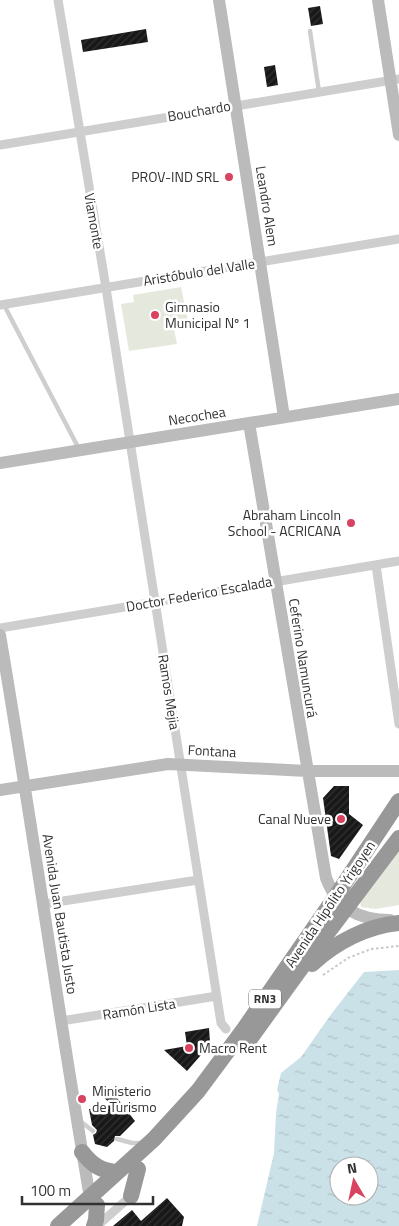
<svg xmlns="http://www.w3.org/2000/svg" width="399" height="1226" viewBox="0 0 399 1226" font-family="'Titillium Web',sans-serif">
  <defs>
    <pattern id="water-ripples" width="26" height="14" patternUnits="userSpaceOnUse" patternTransform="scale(1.25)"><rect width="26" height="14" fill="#cbe1e8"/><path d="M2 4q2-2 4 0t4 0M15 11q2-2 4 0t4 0" fill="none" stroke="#afc2c7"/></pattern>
    <pattern id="building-hatch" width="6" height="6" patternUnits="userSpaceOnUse" patternTransform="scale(1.25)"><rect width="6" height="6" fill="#181818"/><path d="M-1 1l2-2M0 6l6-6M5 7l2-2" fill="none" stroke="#313131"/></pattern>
  </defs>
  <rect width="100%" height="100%" fill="#fff"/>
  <path fill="#e5e9dd" d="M181,287L189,326L174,329L177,344L129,351L121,304L134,302L133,295Z
    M399,847V905L376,909L361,907L360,901Z"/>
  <path fill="url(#water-ripples)" fill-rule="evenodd" d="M399,970V1226H257L274,1153L276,1113L279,1094L277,1090L281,1073L301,1057L332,1013L364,972ZM339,1166H369V1196H339Z"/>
  <path fill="url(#building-hatch)" d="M320,6L323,24L311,26L308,8Z
    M146,29L148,42L83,52L81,40Z
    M275,65L278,85L267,87L264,67Z
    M334,786H349V814L363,825L339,859L331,856L323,798Z
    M209,1028L210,1042L208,1047L187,1071L164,1050L187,1046L185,1032Z
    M113,1093L135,1121L120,1136H115L114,1141L107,1147L95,1144L93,1135L96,1133L97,1130L92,1125L89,1109L111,1105L102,1095Z
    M167,1198L184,1217L182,1226H113L132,1210L141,1221Z"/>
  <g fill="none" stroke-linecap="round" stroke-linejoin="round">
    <path stroke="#c8c8c8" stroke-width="2" stroke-dasharray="2.5 2.5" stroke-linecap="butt" d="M323,975L348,958L371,949L399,946"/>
    <path stroke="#cecece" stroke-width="4.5" d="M310,31L319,92
      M4,305L79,449
      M80,1121L93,1131
      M117,1139L132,1143H141"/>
    <path stroke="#cecece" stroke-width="9" d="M58,0L106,288L221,1023L226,1029
      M0,145L399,79
      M0,305L399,239
      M376,565L399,724
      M0,628L399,561
      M44,904L198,880
      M61,1021L217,996
      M97,1226L131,1196"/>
    <path stroke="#bbb" stroke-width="12" d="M219,0L284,417
      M378,0L399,135
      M249,423L326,878C338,909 358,920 390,920
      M0,463L399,399
      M0,635C32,823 58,1011 90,1198L94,1202
      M0,790L168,764L307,771H399"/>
    <path stroke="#989898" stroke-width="16" d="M312,964C336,942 367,926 399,923
      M247,1043L304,964L399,838
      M82,1152C92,1165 101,1171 117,1172
      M131,1196L138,1169
      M58,1226L154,1139L198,1091L244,1029L336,896L399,801
      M94,1226L96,1220L97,1205"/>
  </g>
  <g fill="#d84362" stroke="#fff" stroke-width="2">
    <circle cx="229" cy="177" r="5"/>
    <circle cx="155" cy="315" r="5"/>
    <circle cx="351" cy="523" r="5"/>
    <circle cx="341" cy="819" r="5"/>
    <circle cx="189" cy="1048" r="5"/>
    <circle cx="82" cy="1099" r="5"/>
  </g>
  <g text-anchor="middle" stroke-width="5" stroke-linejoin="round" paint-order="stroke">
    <rect fill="#fff" stroke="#6f6f6f" stroke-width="1" x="249" y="989.5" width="32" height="19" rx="4"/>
    <g font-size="12" font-weight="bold" fill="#313131">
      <text x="265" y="1003">RN3</text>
    </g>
    <g font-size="14" fill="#313131" stroke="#fff">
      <text transform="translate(199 111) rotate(-10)" y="5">Bouchardo</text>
      <text transform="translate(267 206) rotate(81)" y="5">Leandro Alem</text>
      <text transform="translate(94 221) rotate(80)" y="5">Viamonte</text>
      <text transform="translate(199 272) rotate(-9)" y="5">Aristóbulo del Valle</text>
      <text transform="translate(197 416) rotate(-9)" y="5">Necochea</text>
      <text transform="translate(199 594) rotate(-10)" y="5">Doctor Federico Escalada</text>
      <text transform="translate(303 658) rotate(81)" y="5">Ceferino Namuncurá</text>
      <text transform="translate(169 692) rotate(81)" y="5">Ramos Mejia</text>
      <text transform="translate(212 751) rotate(3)" y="5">Fontana</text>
      <text transform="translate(330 904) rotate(-56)" y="5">Avenida Hipólito Yrigoyen</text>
      <text transform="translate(60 914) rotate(81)" y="5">Avenida Juan Bautista Justo</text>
      <text transform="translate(139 1009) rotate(-9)" y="5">Ramón Lista</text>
    </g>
    <g font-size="14" fill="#313131" stroke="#fff" text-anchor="end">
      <text x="219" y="182">PROV-IND SRL</text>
      <text x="165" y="312" text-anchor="start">Gimnasio<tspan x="165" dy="16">Municipal Nº 1</tspan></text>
      <text x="341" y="520">Abraham Lincoln<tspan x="341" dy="16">School - ACRICANA</tspan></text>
      <text x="331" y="824">Canal Nueve</text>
      <text x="199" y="1053" text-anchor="start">Macro Rent</text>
      <text x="92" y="1096" text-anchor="start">Ministerio<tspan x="92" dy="16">de Turismo</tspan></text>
    </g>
  </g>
  <g transform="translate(354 1181) rotate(351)"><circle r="24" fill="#ffffff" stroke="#adadad"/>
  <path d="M0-4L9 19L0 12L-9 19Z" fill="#d84362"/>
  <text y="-8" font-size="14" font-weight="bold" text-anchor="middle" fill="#313131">N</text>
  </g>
  <path d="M22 1196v8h131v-8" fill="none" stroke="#313131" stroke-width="2.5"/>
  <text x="30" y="1196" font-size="15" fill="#313131" stroke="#ffffff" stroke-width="4" paint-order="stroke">100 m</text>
</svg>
